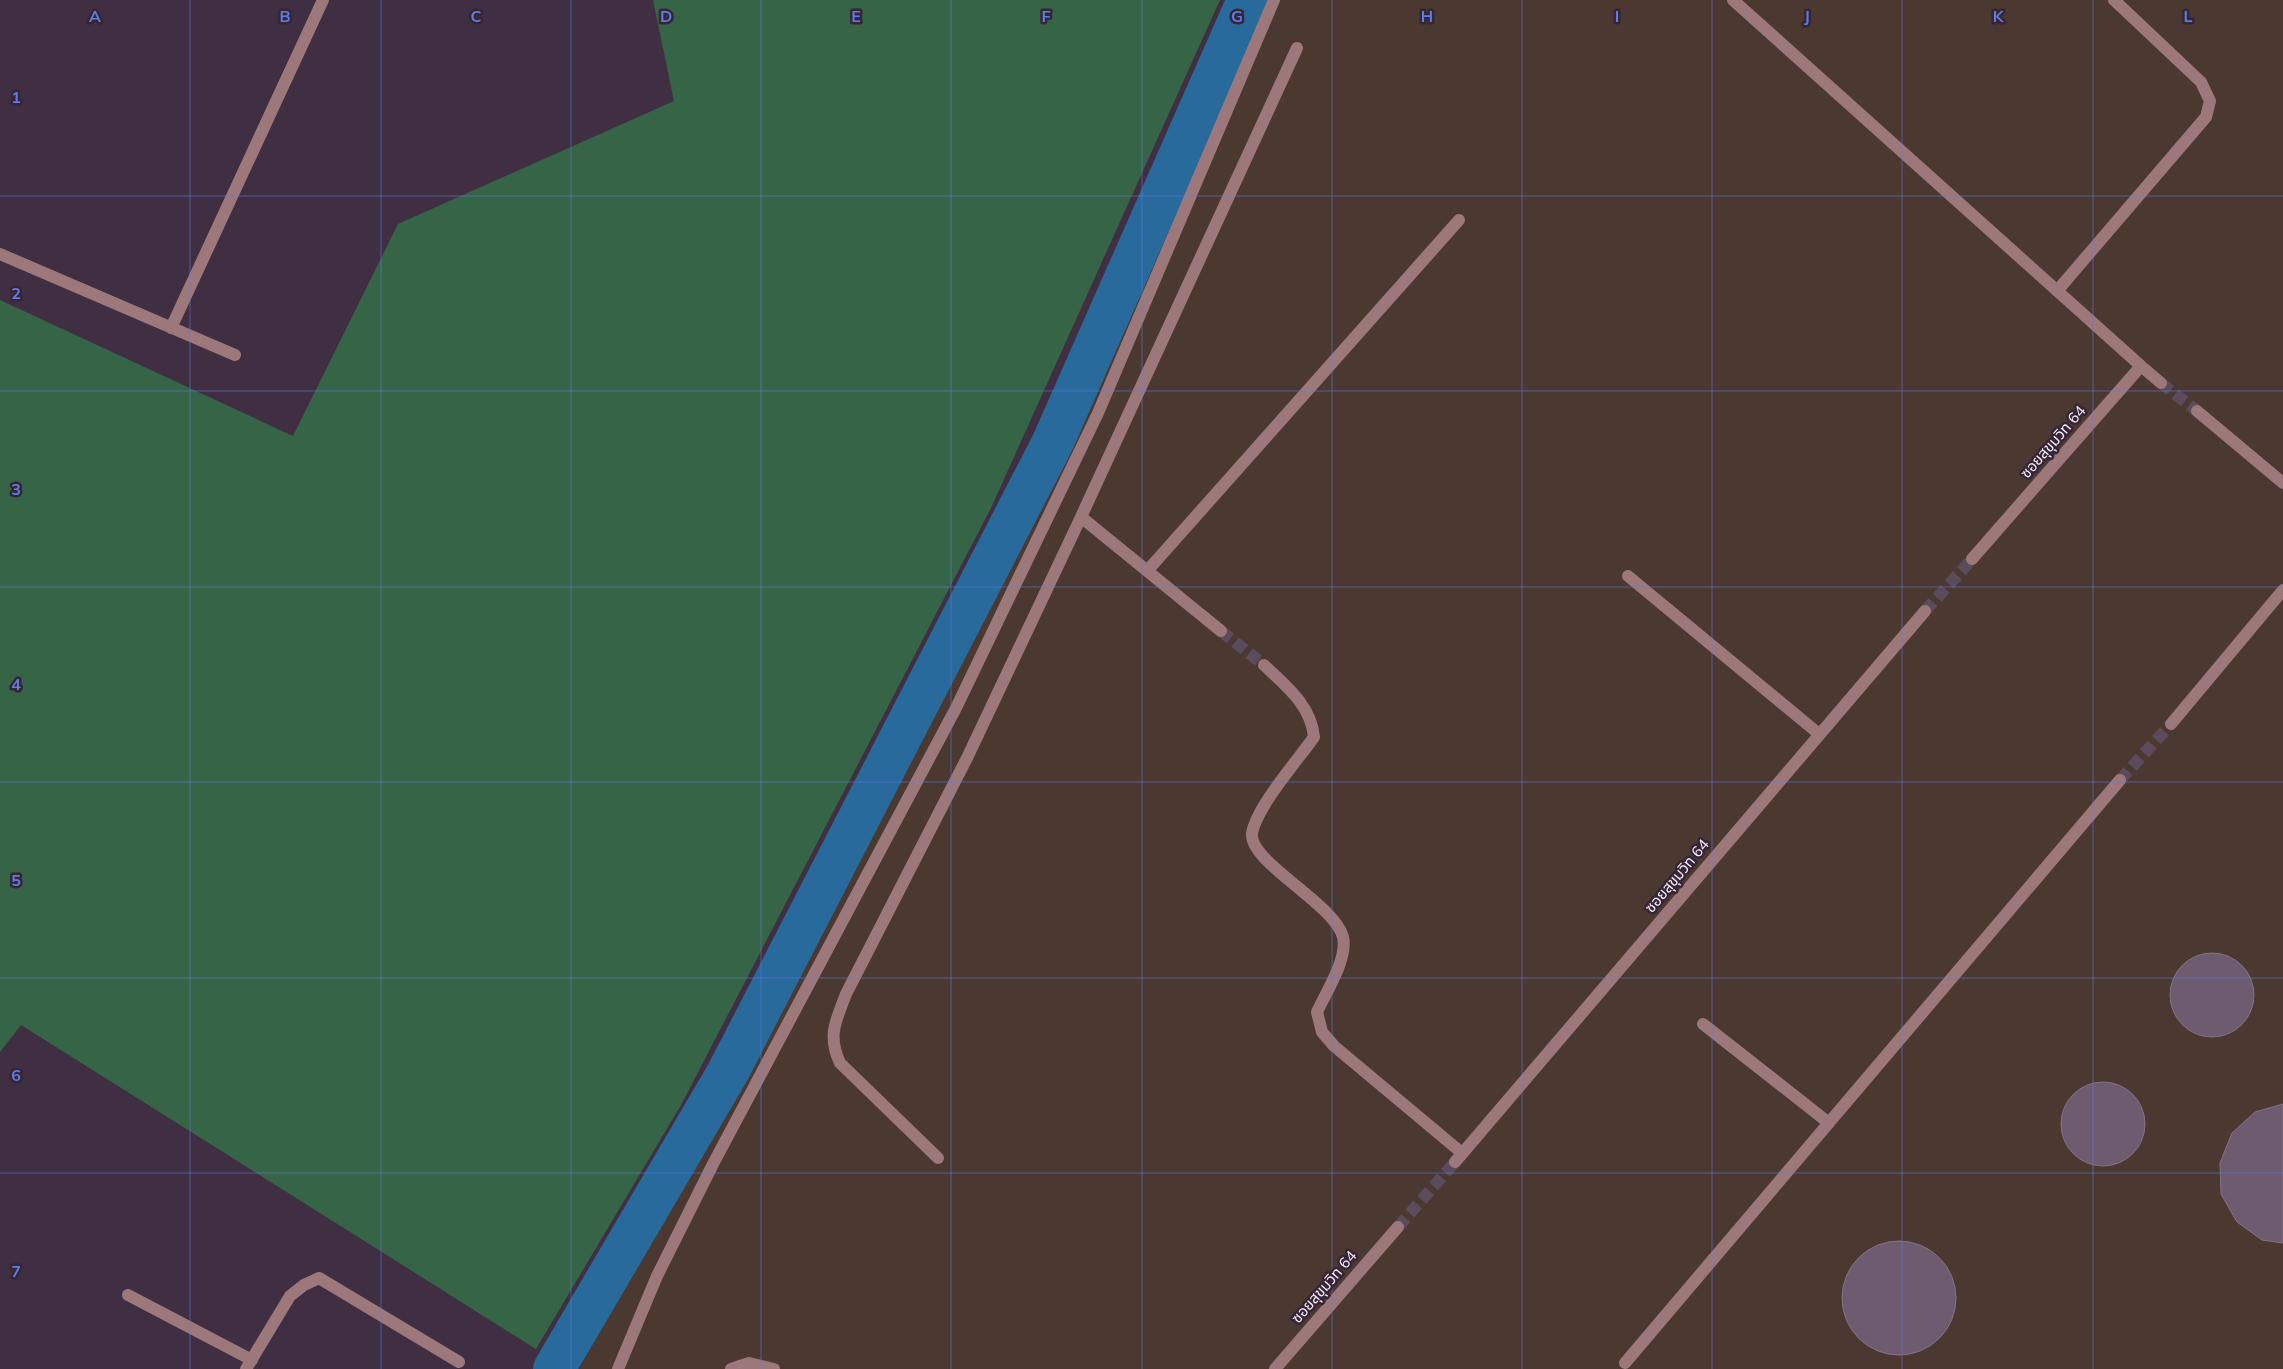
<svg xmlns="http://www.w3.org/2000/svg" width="2283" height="1369" viewBox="0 0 2283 1369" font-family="Mulish,'Noto Sans Thai',sans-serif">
  <rect width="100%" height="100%" fill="#402f42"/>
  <path fill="#4b3931" d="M1255,0H2283V1369H580L956,645Z"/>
  <path fill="#366447" d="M653,0H1220L991,508L681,1105L536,1349L21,1025L0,1052V300L293,436L398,224L674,101Z"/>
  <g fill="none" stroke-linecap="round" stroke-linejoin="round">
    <path stroke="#286a9b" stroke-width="42" d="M554,1369L728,1072L1052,444L1248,0"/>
  </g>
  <path fill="#6e5b70" stroke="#867288" d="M2170 995a42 42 0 1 1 84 0a42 42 0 1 1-84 0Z
    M2061 1124a42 42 0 1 1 84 0a42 42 0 1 1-84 0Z
    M2283,1104V1243L2262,1240L2237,1222L2221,1194L2220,1163L2232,1133L2255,1112Z
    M1842 1298a57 57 0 1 1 114 0a57 57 0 1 1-114 0Z"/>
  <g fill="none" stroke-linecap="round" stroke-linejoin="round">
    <path stroke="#5b4b5d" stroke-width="12" stroke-dasharray="12 6" stroke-linecap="butt" d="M2161,383L2197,411
      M1925,611L1972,559
      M1221,631L1264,665
      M2120,780L2171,724
      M1398,1227L1455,1162"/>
    <path stroke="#9d787b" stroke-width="12" d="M1733,0L2141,366
      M0,254L235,355
      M2057,291L2206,117L2210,101L2201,82L2114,0
      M171,328L323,0
      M2197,411L2283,483
      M1972,559L2141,366L2161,383
      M1148,570L1459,220
      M1628,576L1819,734
      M1221,631L1081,517L1297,48
      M1264,665C1286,686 1311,705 1314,737C1298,760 1257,806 1252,833C1248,862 1334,903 1343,937C1348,959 1326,992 1317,1012L1322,1032L1334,1046L1462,1153
      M2171,724L2283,590
      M1703,1024L1829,1123
      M938,1158L840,1063C827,1035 836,1021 846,994L967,758L1081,517
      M1455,1162L1925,611
      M128,1295L252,1360
      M1625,1363L2120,780
      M246,1369L290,1296L304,1285L319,1278L459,1362
      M618,1369L657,1276L713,1164L956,708L1098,413L1274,0
      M731,1369L749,1363L774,1369
      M1275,1369L1398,1227"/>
  </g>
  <path fill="none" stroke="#5e7de2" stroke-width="1" stroke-opacity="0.55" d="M190,0V1369M381,0V1369M571,0V1369M761,0V1369M951,0V1369M1142,0V1369M1332,0V1369M1522,0V1369M1712,0V1369M1902,0V1369M2093,0V1369M0,196H2283M0,391H2283M0,587H2283M0,782H2283M0,978H2283M0,1173H2283"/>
  <g text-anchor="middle" stroke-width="5" stroke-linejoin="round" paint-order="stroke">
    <g font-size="15" fill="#f7ecf8" stroke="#362537">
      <text transform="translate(2053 442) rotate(-49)" y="5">ซอยสุขุมวิท 64</text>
      <text transform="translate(1677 876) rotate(-50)" y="5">ซอยสุขุมวิท 64</text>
      <text transform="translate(1324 1287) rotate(-49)" y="5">ซอยสุขุมวิท 64</text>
    </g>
  </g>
  <g font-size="16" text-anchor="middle" font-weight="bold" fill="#5e7de2" stroke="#362537" stroke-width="5" stroke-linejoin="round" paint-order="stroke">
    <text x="95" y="22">A</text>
    <text x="285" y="22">B</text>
    <text x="476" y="22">C</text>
    <text x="666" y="22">D</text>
    <text x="856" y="22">E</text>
    <text x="1046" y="22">F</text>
    <text x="1237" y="22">G</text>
    <text x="1427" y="22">H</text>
    <text x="1617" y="22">I</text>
    <text x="1807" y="22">J</text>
    <text x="1998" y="22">K</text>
    <text x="2188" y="22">L</text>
    <text x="16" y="103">1</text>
    <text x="16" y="299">2</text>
    <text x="16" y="495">3</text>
    <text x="16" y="690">4</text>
    <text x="16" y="886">5</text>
    <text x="16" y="1081">6</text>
    <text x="16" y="1277">7</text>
  </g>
</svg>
